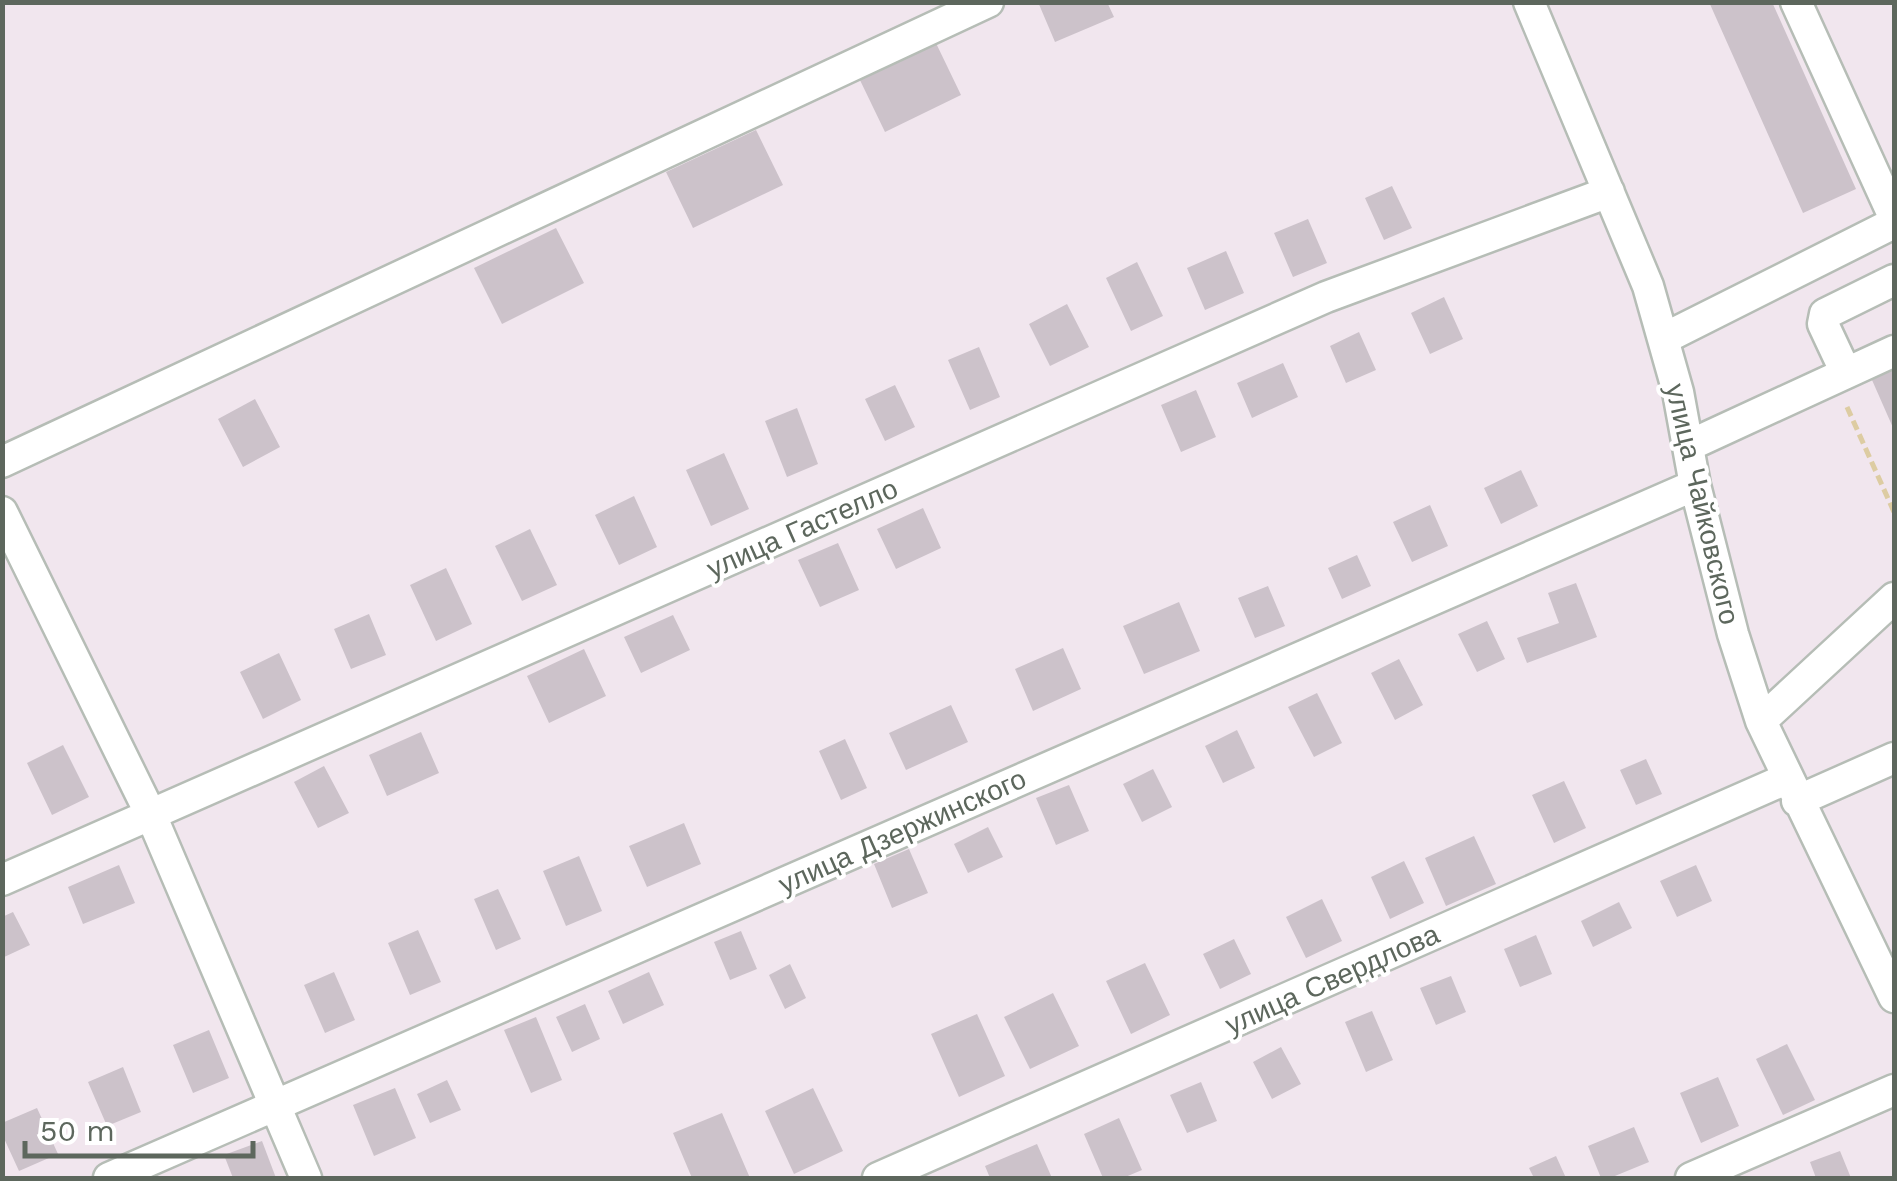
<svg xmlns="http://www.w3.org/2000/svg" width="1897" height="1181" viewBox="0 0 1897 1181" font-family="'Work Sans',sans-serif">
  <rect width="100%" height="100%" fill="#f1e6ee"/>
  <path fill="#ccc2ca" d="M1038,2H1107L1114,17L1055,42Z
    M1709,2H1772L1856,189L1803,213Z
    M934,39L961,95L885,132L858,76Z
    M756,130L783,185L693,228L666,172Z
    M1392,186L1412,228L1384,240L1365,198Z
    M1308,219L1327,263L1293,277L1274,233Z
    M556,228L584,283L502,324L474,268Z
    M1226,251L1244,293L1205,310L1187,268Z
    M1137,262L1163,316L1131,331L1106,278Z
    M1444,297L1463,339L1430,354L1411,313Z
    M1067,304L1089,347L1050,366L1029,324Z
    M1359,332L1376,370L1346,383L1330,346Z
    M979,347L1000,397L970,410L948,360Z
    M1283,363L1298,397L1252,418L1237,383Z
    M1894,369V430L1872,380Z
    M895,385L915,427L885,441L865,399Z
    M1196,390L1216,437L1181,452L1161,405Z
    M255,399L280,447L243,467L218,419Z
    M797,408L818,464L787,477L765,421Z
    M724,453L749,509L711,526L686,470Z
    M1521,470L1538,506L1501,524L1484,488Z
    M634,496L657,547L619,565L595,515Z
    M1430,505L1448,546L1412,562L1393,522Z
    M923,508L941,548L896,569L877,529Z
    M530,529L557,585L522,601L495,546Z
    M838,543L859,590L820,607L798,560Z
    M1357,555L1371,586L1342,599L1328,568Z
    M446,568L472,624L436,641L410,585Z
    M1576,583L1597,637L1527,663L1517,638L1559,623L1548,593Z
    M1268,586L1285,626L1255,638L1238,598Z
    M1179,602L1200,651L1144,674L1123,626Z
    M369,614L386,655L351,669L334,629Z
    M673,615L690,650L641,673L624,637Z
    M1487,621L1505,659L1477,672L1458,634Z
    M1063,648L1081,689L1033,711L1015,669Z
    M584,649L606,696L549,723L527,676Z
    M279,653L301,700L263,719L240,672Z
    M1399,659L1423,705L1395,720L1371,673Z
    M1317,693L1342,743L1314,757L1288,707Z
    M951,705L968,742L906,770L889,733Z
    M1237,730L1255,768L1223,783L1205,746Z
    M421,732L439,773L387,796L369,755Z
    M845,739L867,788L841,800L819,751Z
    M63,745L89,797L52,815L27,763Z
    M1646,759L1662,794L1636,805L1620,770Z
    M324,766L349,813L318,828L294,782Z
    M1153,769L1172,807L1142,822L1123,784Z
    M1564,781L1586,828L1554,843L1532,795Z
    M1069,785L1089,831L1056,845L1036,798Z
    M684,823L701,864L647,887L629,846Z
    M988,827L1003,857L968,873L954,844Z
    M1474,836L1496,884L1446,906L1425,858Z
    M909,849L928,893L892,908L874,864Z
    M579,856L602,911L566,926L543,871Z
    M1404,861L1424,903L1390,919L1371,877Z
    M119,865L135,903L83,924L68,887Z
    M1696,865L1712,901L1677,917L1660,881Z
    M498,889L521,939L496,950L474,899Z
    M1322,899L1342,941L1306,958L1286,917Z
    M1619,902L1632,928L1593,947L1581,921Z
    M13,912L30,945L2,958V917Z
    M418,930L441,982L410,995L388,943Z
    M741,931L757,969L730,980L714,942Z
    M1536,935L1552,974L1520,987L1504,949Z
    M1234,939L1251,974L1220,989L1203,954Z
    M1145,963L1170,1015L1131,1034L1106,981Z
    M790,964L806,998L785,1009L769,975Z
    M334,972L355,1020L325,1033L304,985Z
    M649,972L664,1005L623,1024L608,991Z
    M1451,976L1466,1012L1436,1025L1420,988Z
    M1053,993L1079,1046L1030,1069L1004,1017Z
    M585,1004L600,1039L572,1052L556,1017Z
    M1372,1011L1393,1060L1366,1072L1345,1022Z
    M977,1014L1005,1076L959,1097L931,1034Z
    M536,1017L562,1080L531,1093L504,1030Z
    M209,1030L229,1078L193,1093L173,1045Z
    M1787,1044L1815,1100L1783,1115L1756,1059Z
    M1281,1047L1301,1084L1272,1099L1253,1062Z
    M123,1067L141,1112L107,1126L88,1082Z
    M1718,1077L1739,1126L1701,1143L1680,1093Z
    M447,1080L461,1110L430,1123L417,1094Z
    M1201,1082L1217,1121L1187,1133L1170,1095Z
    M395,1088L416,1138L374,1156L353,1105Z
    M813,1088L843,1151L794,1174L765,1111Z
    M37,1108L58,1154L19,1171L2,1134V1123Z
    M722,1113L750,1178H692L673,1133Z
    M1119,1118L1142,1170L1123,1178H1103L1084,1134Z
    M1634,1127L1649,1162L1610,1178H1601L1588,1146Z
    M262,1141L276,1178H233L224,1155Z
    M1037,1144L1052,1178H990L985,1166Z
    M1840,1151L1851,1178H1816L1810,1162Z
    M1556,1156L1566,1178H1534L1529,1168Z"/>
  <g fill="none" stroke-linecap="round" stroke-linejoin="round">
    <defs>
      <path id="minor" d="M1529,2L1648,286L1678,392L1695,485L1733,634L1761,721L1894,997
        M1796,2L1894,217
        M1663,339L1894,223
        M1846,373L1823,324L1825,314L1894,280
        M1688,446L1894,351
        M2,462L988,2
        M2,512L151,815L306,1178
        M1761,721L1894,598
        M1797,801L1894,758
        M2,880L1326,297L1609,192
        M109,1178L1695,485
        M878,1178L1786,779
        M1691,1178L1894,1090"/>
    </defs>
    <use href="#minor" stroke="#b6bdb6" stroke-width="35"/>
    <path stroke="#ddcca2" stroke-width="5" stroke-dasharray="10 5" stroke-linecap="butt" d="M1847,407L1894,512"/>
    <use href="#minor" stroke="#fff" stroke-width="30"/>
  </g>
  <g text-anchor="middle" stroke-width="8" stroke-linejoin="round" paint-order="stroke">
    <g font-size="28" fill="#5d675d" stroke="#fff">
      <text transform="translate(1703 504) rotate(77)" y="10">улица Чайковского</text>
      <text transform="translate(802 528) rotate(-24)" y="10">улица Гастелло</text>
      <text transform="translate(902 831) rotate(-24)" y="10">улица Дзержинского</text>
      <text transform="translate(1332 979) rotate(-24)" y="10">улица Свердлова</text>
    </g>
  </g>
  <rect width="1897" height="1181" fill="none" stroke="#5d675d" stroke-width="10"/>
  <path d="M25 1141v15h228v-15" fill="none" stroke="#5d675d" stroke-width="5"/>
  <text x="40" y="1141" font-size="30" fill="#5d675d" stroke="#ffffff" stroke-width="8" paint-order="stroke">50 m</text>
</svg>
